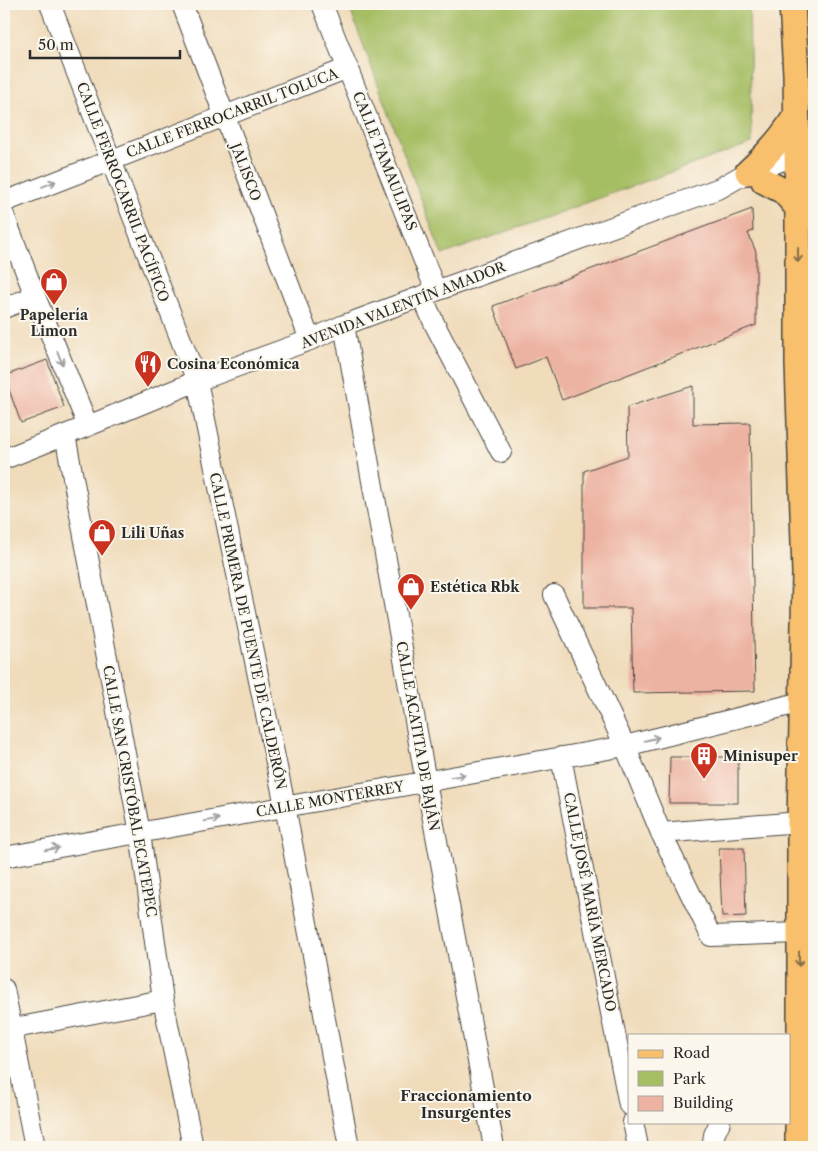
<svg xmlns="http://www.w3.org/2000/svg" width="818" height="1151" viewBox="0 0 818 1151" font-family="'Libre Caslon Text',serif">
  <rect width="100%" height="100%" fill="#fbf7ec"/>
  <filter id="ink" filterUnits="userSpaceOnUse"><feTurbulence type="fractalNoise" baseFrequency=".02" numOctaves="2"/><feDisplacementMap in="SourceGraphic" scale="10" xChannelSelector="R" yChannelSelector="G"/><feConvolveMatrix kernelMatrix="1 2 1 2 8 2 1 2 1" color-interpolation-filters="sRGB"/></filter>
  <filter id="wash" filterUnits="userSpaceOnUse"><feTurbulence type="fractalNoise" baseFrequency=".0096" numOctaves="4" result="noise"/><feDisplacementMap in="SourceGraphic" scale="20" xChannelSelector="R" yChannelSelector="G"/><feGaussianBlur stdDeviation="1.12" result="paint"/><feColorMatrix in="noise" values="0 0 0 0 0 0 0 0 0 0 0 0 0 0 0 0 0 1.4 0 .05"/><feComposite in="paint" operator="in"/></filter>
  <g filter="url(#wash)">
    <rect width="100%" height="100%" fill="#f0dcbb"/>
    <path fill="#a6be64" stroke="#687448" d="M348,4H749L752,143L442,255Z"/>
    <g id="blocks">
      <path fill="#edb3a2" d="M752,209L753,231L748,233L756,252V325L562,400L546,357L516,369L493,306Z
        M47,360L64,407L21,423L4,376Z
        M693,386V424L750,423L755,691L633,693L631,608H584V471L628,456L627,407Z
        M670,757H738V803H669Z
        M719,848H744L746,916L722,917Z"/>
    </g>
  </g>
  <g filter="url(#ink)">
    <use href="#blocks" fill-opacity="0" stroke="#494641" stroke-width="1"/>
    <g fill="none" stroke-linecap="round" stroke-linejoin="round">
      <defs>
        <path id="minor" d="M50,4L197,381L285,806L349,1147
          M182,4L310,340
          M322,4L436,291
          M4,202L348,68
          M4,215L35,296L88,426
          M422,296L435,325L501,452
          M4,308L35,296
          M344,325L426,782L494,1147
          M65,435L140,833L163,1000L193,1147
          M4,459L88,426L197,381L310,340L344,325L422,296L720,188L748,172L796,156
          M554,595L625,746L661,833L711,936L799,933
          M561,757L629,1105
          M661,833L800,822
          M4,857L625,746L802,702
          M4,989L35,1147
          M4,1030L163,1000
          M633,1122L638,1147
          M712,1147L714,1135L720,1122"/>
        <path id="major" d="M792,4L796,74L798,222V364L805,573L800,822V1084L798,1105V1147
          M748,172C767,155 782,138 795,117
          M764,181L783,191L798,208"/>
        <path id="highway" d="M802,743L814,791"/>
      </defs>
      <use href="#minor" stroke="#494641" stroke-width="22"/>
      <use href="#major" stroke="#494641" stroke-width="28"/>
      <use href="#highway" stroke="#494641" stroke-width="30"/>
      <use href="#minor" stroke="#fff" stroke-width="20"/>
      <use href="#major" stroke="#f8bf6c" stroke-width="25"/>
      <use href="#highway" stroke="#f8bf6c" stroke-width="28"/>
    </g>
    <defs><path id="oneway-shaft" d="M-6 0H5M1.5-3L5.5 0L1.5 3" fill="none" stroke-width="1.6" stroke-linecap="round" stroke-linejoin="round" transform="scale(1.25)"/></defs>
    <g stroke="#a0a0a0">
      <use href="#oneway-shaft" transform="translate(49 184) rotate(-22)"/>
      <use href="#oneway-shaft" transform="translate(60 358) rotate(68)"/>
      <use href="#oneway-shaft" transform="translate(652 739) rotate(-14)"/>
      <use href="#oneway-shaft" transform="translate(458 776) rotate(-10)"/>
      <use href="#oneway-shaft" transform="translate(212 820) rotate(-10)"/>
      <use href="#oneway-shaft" transform="translate(52 849) rotate(-10)"/>
    </g>
    <g stroke="#876e48">
      <use href="#oneway-shaft" transform="translate(798 255) rotate(90)"/>
      <use href="#oneway-shaft" transform="translate(799 959) rotate(90)"/>
    </g>
  </g>
  <defs>
    <symbol id="shop-pin" viewBox="-11 -11 22 30"><path d="M0 17L-7.5 6A9.5 9.5 0 1 1 7.5 6Z" fill="#c8321e" stroke="#fbf7ec"/><path d="M-5-2.5h2.3a2.7 3.5 0 0 1 5.4 0H5L5.5 6h-11ZM-1.5-2.5h3a1.5 2.3 0 0 0-3 0Z" fill="#fff"/></symbol>
    <symbol id="restaurant-pin" viewBox="-11 -11 22 30"><path d="M0 17L-7.5 6A9.5 9.5 0 1 1 7.5 6Z" fill="#c8321e" stroke="#fbf7ec"/><path d="M-5-6h1v4h1v-4h1v4h1v-4h1v5L-1.5 .5V6h-2V.5L-5-1ZM5-6V6H3V1.5H1.5Q1.5-4 5-6Z" fill="#fff"/></symbol>
    <symbol id="building-pin" viewBox="-11 -11 22 30"><path d="M0 17L-7.5 6A9.5 9.5 0 1 1 7.5 6Z" fill="#c8321e" stroke="#fbf7ec"/><path d="M-4-6H4V6H1V3H-1V6H-4ZM-2.5-4.3h1.7v1.8h-1.7ZM.8-4.3h1.7v1.8H.8ZM-2.5-1h1.7V.8h-1.7ZM.8-1h1.7V.8H.8Z" fill="#fff"/></symbol>
  </defs>
  <g fill-rule="evenodd">
    <use href="#shop-pin" x="38" y="266" width="32" height="43"/>
    <use href="#restaurant-pin" x="132" y="348" width="32" height="43"/>
    <use href="#shop-pin" x="86" y="517" width="32" height="43"/>
    <use href="#shop-pin" x="395" y="571" width="32" height="43"/>
    <use href="#building-pin" x="688" y="740" width="32" height="43"/>
  </g>
  <g text-anchor="middle" stroke-width="4" stroke-linejoin="round" paint-order="stroke">
    <g font-size="14" fill="#2b2b2b" stroke="#fbf7ec">
      <text transform="translate(232 113) rotate(-21)" y="5">CALLE FERROCARRIL TOLUCA</text>
      <text transform="translate(385 161) rotate(68)" y="5">CALLE TAMAULIPAS</text>
      <text transform="translate(246 172) rotate(69)" y="5">JALISCO</text>
      <text transform="translate(123 192) rotate(69)" y="5">CALLE FERROCARRIL PACÍFICO</text>
      <text transform="translate(403 305) rotate(-21)" y="5">AVENIDA VALENTÍN AMADOR</text>
      <text transform="translate(248 631) rotate(78)" y="5">CALLE PRIMERA DE PUENTE DE CALDERÓN</text>
      <text transform="translate(418 736) rotate(80)" y="5">CALLE ACATITA DE BAJÁN</text>
      <text transform="translate(130 791) rotate(80)" y="5">CALLE SAN CRISTÓBAL ECATEPEC</text>
      <text transform="translate(330 799) rotate(-10)" y="5">CALLE MONTERREY</text>
      <text transform="translate(590 902) rotate(79)" y="5">CALLE JOSÉ MARÍA MERCADO</text>
    </g>
    <g font-size="14" font-weight="bold" fill="#2b2b2b" stroke="#fbf7ec" text-anchor="start">
      <text x="54" y="320" text-anchor="middle">Papelería<tspan x="54" dy="16">Limon</tspan></text>
      <text x="167" y="369">Cosina Económica</text>
      <text x="121" y="538">Lili Uñas</text>
      <text x="430" y="592">Estética Rbk</text>
      <text x="723" y="761">Minisuper</text>
    </g>
    <g font-size="15" font-weight="bold" fill="#2b2b2b" stroke="#fbf7ec">
      <text x="466" y="1101">Fraccionamiento<tspan x="466" dy="17">Insurgentes</tspan></text>
    </g>
  </g>
  <rect width="818" height="1151" fill="none" stroke="#fbf7ec" stroke-width="20"/>
  <rect x="628" y="1034" width="162" height="90" fill="#fbf7ec" stroke="#a8a59f"/>
  <rect x="638" y="1050" width="25" height="8" fill="#f8bf6c" stroke="#a8a59f"/>
  <text x="673" y="1058" font-size="15" fill="#2b2b2b">Road</text>
  <rect x="638" y="1071" width="25" height="15" fill="#a6be64" stroke="#a8a59f"/>
  <text x="673" y="1084" font-size="15" fill="#2b2b2b">Park</text>
  <rect x="638" y="1096" width="25" height="15" fill="#edb3a2" stroke="#a8a59f"/>
  <text x="673" y="1108" font-size="15" fill="#2b2b2b">Building</text>
  <path d="M30 50v8h150v-8" fill="none" stroke="#2b2b2b" stroke-width="2.5"/>
  <text x="38" y="50" font-size="15" fill="#2b2b2b" stroke="#fbf7ec" stroke-width="4" paint-order="stroke">50 m</text>
</svg>
